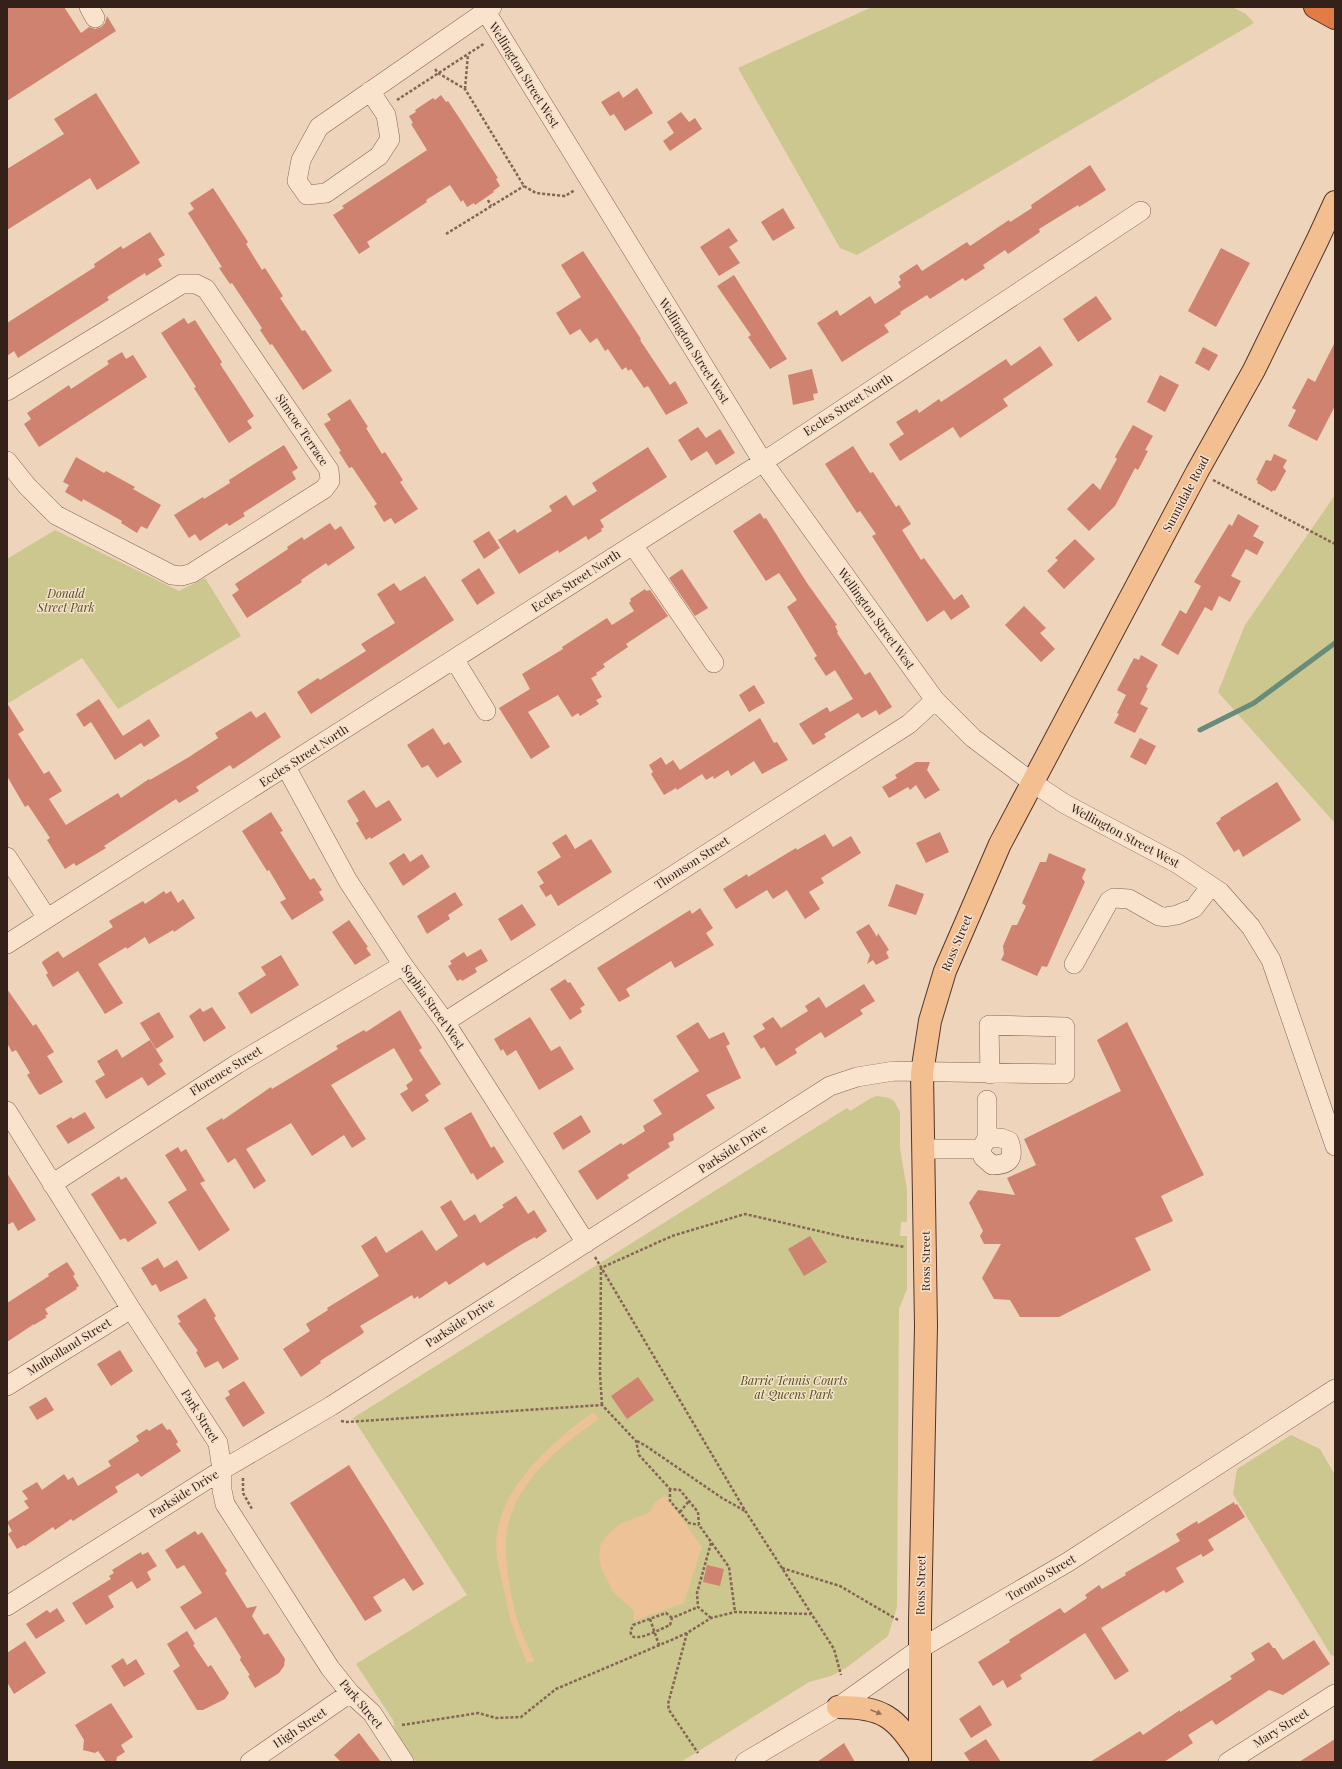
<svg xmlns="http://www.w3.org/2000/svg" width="1342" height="1769" viewBox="0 0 1342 1769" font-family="'Playfair Display',serif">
  <rect width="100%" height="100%" fill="#eed4bb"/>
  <path fill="#ccc68f" d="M872,7H1232L1246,14L1254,23L857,255L840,248L738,68Z
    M1335,495V820L1333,821L1218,692L1245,625Z
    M55,530L179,591L205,578L241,636L118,709L82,658L7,704V559Z
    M877,1096L889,1098L894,1101L900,1112V1148L907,1190V1222H901L900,1236H907V1289L899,1309L897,1607L888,1636L846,1668L831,1676L809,1682L681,1762H416L395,1730L393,1720L356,1664L467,1595L353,1418L847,1108L850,1111L871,1098Z
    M1291,1435L1320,1449L1335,1475V1656L1331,1655L1233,1494L1237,1469Z"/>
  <path fill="#ecc296" d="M593,1412L599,1419C560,1446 515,1482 507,1531C503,1555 510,1589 515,1612C519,1629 528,1645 534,1661L527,1663C521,1648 514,1633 510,1618C507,1606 505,1594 502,1582C499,1569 496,1556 496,1543C498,1488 552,1442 593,1412Z
    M665,1495L702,1547L684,1603L634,1621V1611L614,1593L601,1568L599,1554L601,1543L609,1533L620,1524L650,1512L655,1502Z"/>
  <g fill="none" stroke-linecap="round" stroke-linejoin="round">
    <path stroke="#678c7b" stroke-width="5" d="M1200,730L1254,703L1335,643"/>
  </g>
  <path fill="#ce826f" d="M7,7H64L81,33L89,27L95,29L101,27L105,23L107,16L116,31L7,101Z
    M637,88L653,113L625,131L614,114L610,116L601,102L619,91L623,98Z
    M96,93L140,163L97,190L90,178L7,230V169L64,134L54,119Z
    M441,95L446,102L448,101L460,119L498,178L496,179L500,186L493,191L494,192L475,205L474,203L467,207L463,200L461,202L450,185L426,200L427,202L367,242L370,247L359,254L333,215L344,208L342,206L427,150L411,124L413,123L409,116L416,112L415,110L433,98L435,100Z
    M681,112L689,122L695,118L702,129L670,151L663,141L674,133L667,122Z
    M1090,165L1106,190L1079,207L1078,205L1039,229L1040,232L1008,254L1005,250L983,265L985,268L965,281L963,278L930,299L927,295L900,312L901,314L884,325L889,332L842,362L817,323L837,310L840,316L870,296L875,304L901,287L898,282L901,280L899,276L917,264L922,271L967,242L970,246L1009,220L1010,222L1032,208L1031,205Z
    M213,188L248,242L246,244L262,270L265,268L283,296L280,298L302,331L305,330L332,371L303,390L272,344L270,345L260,330L262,328L232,283L230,284L219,268L222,267L188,213L194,209L190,203Z
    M783,208L795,228L773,241L761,222Z
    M729,228L738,241L729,247L740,263L719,276L700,247Z
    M150,232L165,255L158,259L162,266L146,276L145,273L107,297L109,300L18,358L14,351L7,356V323L95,267L94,264L121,246L123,249Z
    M1221,248L1250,263L1216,327L1188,311Z
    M583,251L641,339L640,340L670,385L675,381L688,403L666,415L648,386L644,388L631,369L628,371L626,367L622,370L608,349L605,351L597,338L590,343L580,329L570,335L556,313L581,297L561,265Z
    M734,275L787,359L770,369L748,337L751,335L717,286Z
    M1096,296L1112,319L1078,342L1063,319Z
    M184,318L188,324L195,320L222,362L220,364L254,416L247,421L252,428L229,443L194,388L196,387L161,333Z
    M1335,342V406L1317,441L1288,426L1296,410L1292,408L1308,378L1315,382Z
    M1040,346L1053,365L1003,399L1008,406L960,438L953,427L900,461L889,444L904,434L896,422L917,409L919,413L939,399L941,402L1006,359L1011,366Z
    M1203,347L1218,355L1209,371L1195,363Z
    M122,352L126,359L133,355L147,377L39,447L24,424L31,419L27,413L69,385L71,389L109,364L107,361Z
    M812,369L818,393L813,394L814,400L793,405L788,375Z
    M1160,375L1179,385L1165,412L1147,402Z
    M350,399L368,427L366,428L382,454L385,452L403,480L400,482L418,509L395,524L391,518L384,522L374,506L377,504L352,467L349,468L339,452L341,451L324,424L331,420L327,414Z
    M1133,425L1153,436L1145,450L1148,451L1138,470L1135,468L1115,506L1089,531L1067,509L1093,483L1100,490L1117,459L1115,457Z
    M698,427L706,438L720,429L735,453L716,465L707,451L691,461L678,440Z
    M284,445L298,468L292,472L296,479L243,513L245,516L229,526L227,523L200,541L195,534L189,538L174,515L203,497L204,499L230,483L229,480Z
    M853,446L870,473L873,472L896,507L899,505L911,524L902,530L921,560L924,558L954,600L962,594L970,607L951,620L944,610L927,622L872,536L876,534L860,511L857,513L825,464Z
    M648,447L667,477L600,520L604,527L601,529L602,531L588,540L586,536L559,553L558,550L519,574L498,540L515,529L517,533L552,511L549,506L566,495L573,506L597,491L592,483Z
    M1274,454L1287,460L1283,467L1286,471L1275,491L1273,490L1272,492L1257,483L1258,481L1256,480L1266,460L1271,461Z
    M76,457L104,473L106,471L135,487L133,489L161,505L147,529L141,526L137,533L121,523L122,521L83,499L82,502L65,492L69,485L63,482Z
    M760,513L764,519L766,518L807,583L837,625L835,626L838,632L837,633L865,675L870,672L892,707L879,715L876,710L862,718L858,713L824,734L826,737L813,745L799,724L827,707L830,712L853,699L835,670L826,676L814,658L817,656L787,607L797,600L779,573L766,581L733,531Z
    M1238,514L1259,526L1253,536L1264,542L1257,555L1246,549L1231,576L1241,581L1230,602L1219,596L1212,611L1205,607L1178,655L1161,645L1180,610L1186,614L1201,586L1194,582L1229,524L1232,526Z
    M330,523L335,530L341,526L355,548L328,566L326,563L301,580L302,582L247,618L232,595L239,590L235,584L288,549L287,547L302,537L304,540Z
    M489,531L500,548L484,559L473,541Z
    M1075,539L1095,559L1064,589L1047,571L1058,560L1055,558Z
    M479,568L495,593L477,605L461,580Z
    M682,569L708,608L695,616L669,578Z
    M425,576L454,620L311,714L297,692L318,678L320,680L366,651L361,644L395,623L377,594L394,583L400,591Z
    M645,589L646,591L650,590L668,616L626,644L628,647L603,664L605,667L596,673L597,675L591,678L602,697L596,700L599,704L580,716L578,713L572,717L558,695L528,712L550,747L531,759L499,708L530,689L522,674L563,649L562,647L607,618L612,625L634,611L629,603L631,601L630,599Z
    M1024,606L1046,628L1040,633L1055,649L1041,662L1005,625Z
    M1141,655L1158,665L1146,687L1148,688L1140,704L1148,708L1135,733L1114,723L1119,714L1117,713L1126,695L1117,690L1134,658L1139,660Z
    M754,685L765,703L749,712L739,695Z
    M99,699L123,736L149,719L160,736L144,747L141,743L115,760L91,722L84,727L76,714Z
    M7,703L24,730L18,734L44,774L49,771L62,791L49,799L66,825L118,793L121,798L149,779L150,780L189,757L218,738L215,733L251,711L256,718L265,712L281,737L233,769L230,765L196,787L199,791L179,803L176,799L104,846L106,848L76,866L74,863L65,869L47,840L50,838L28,805L25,807L7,776Z
    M760,718L774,743L777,742L788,760L762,774L754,761L731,776L728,770L714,779L713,776L706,780L702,774L677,790L676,788L664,795L651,774L653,772L649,765L661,757L666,765L673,760L680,770Z
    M433,728L444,745L449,742L462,762L437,778L428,765L422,768L407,745Z
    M1140,738L1156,746L1146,765L1130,757Z
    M916,762H930L927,770L940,790L925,799L916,785L910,790L908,787L889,798L882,787L897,778L895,775Z
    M1277,782L1301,820L1243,857L1239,849L1234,852L1216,823L1221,819L1220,818Z
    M364,790L376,808L389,800L402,820L371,839L370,837L366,840L356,823L359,821L347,801Z
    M271,812L283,831L280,832L310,880L314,878L322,890L319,892L324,900L292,920L280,902L286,899L269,870L267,871L242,831Z
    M940,832L949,852L926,863L916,843Z
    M566,834L575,849L591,839L612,872L558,906L551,894L546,897L539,886L544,883L537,872L561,857L552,843Z
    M825,834L833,847L851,836L861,853L821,878L824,883L809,892L820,909L805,919L787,890L773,899L767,890L736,909L723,889L747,874L748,877L796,848L797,850Z
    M404,853L410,862L422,854L430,867L403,886L389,863Z
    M1049,853L1086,869L1082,878L1085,882L1062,933L1047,967L1042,966L1037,976L1001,960L1004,954L1003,946L1012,925H1017L1026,906L1022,903L1040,862H1046Z
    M896,884L924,894L916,915L888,906Z
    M164,891L166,894L171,891L178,903L183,899L195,918L174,932L173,930L149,944L145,937L127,949L126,947L98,964L123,1003L105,1014L78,971L53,987L46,975L48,973L42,963L43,961L58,951L63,958L113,927L109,921L143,901L145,904Z
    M455,892L463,905L448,915L450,919L427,934L417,916Z
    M522,904L536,925L511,941L498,919Z
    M700,908L713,928L706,933L714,945L675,968L671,961L626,989L630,996L619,1002L597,968L690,910L692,914Z
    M349,920L368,947L366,948L371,955L355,965L332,932Z
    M869,924L877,937L878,933L889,950L886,952L889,958L876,965L873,960L867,964L870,955L856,932Z
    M481,949L488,961L475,968L477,972L462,981L461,979L457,981L448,966L452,964L450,961L464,952L467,957Z
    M281,955L299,985L251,1014L238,993L266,975L261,967Z
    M565,979L568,983L570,982L585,1005L580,1008L582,1012L570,1020L550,989Z
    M864,984L875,1001L860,1010L863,1014L825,1038L821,1032L795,1049L797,1053L776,1066L764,1047L761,1049L753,1036L765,1029L762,1024L773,1017L781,1028L808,1011L805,1006L819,997L826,1008Z
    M7,989L33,1026L36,1024L54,1052L47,1056L63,1082L40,1095L38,1093L27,1075L30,1073L16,1050L12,1052L7,1043Z
    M212,1007L226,1028L204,1042L189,1016L200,1008L203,1012Z
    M400,1010L422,1048L419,1050L441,1084L425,1095L429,1101L412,1112L400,1094L408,1089L406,1085L413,1080L394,1048L331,1085L366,1139L352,1148L344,1135L312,1156L291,1123L246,1149L266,1181L254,1189L235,1158L228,1163L206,1128L222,1118L223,1120L271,1087L272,1089L292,1077L338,1049L336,1046L364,1030L366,1032Z
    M159,1012L174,1037L156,1049L140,1023Z
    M530,1017L551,1051L560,1046L574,1069L539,1090L516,1050L507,1056L503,1049L501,1051L494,1039Z
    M698,1022L709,1039L724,1032L730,1044L726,1046L741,1078L706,1095L715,1108L673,1134L674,1140L668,1143L670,1147L627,1175L629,1178L597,1200L578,1171L621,1143L623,1145L645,1131L643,1126L662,1114L653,1100L699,1071L676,1036Z
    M1127,1022L1204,1175L1161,1196L1173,1221L1135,1238L1151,1270L1059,1317H1020L1010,1300L994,1299L982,1278L1001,1244H984L980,1236L983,1231L969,1203L978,1190L1015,1195L1007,1178L1036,1165L1024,1139L1121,1091L1097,1040Z
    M150,1040L163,1061L159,1064L166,1074L148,1086L142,1077L106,1099L95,1081L105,1075L97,1061L117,1049L122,1058Z
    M85,1112L95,1128L68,1144L56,1126L71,1117L73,1119Z
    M471,1112L491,1148L494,1146L504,1162L477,1180L473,1173L471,1174L444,1128Z
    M581,1115L591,1132L563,1150L553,1133Z
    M178,1147L181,1152L186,1149L205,1181L200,1183L230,1230L199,1251L168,1202L187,1190L165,1155Z
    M7,1173L36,1220L18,1231L13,1222L7,1225Z
    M119,1176L121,1180L126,1177L157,1223L128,1242L125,1238L120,1240L91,1194Z
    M516,1196L528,1214L534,1210L547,1231L536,1239L535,1237L522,1244L487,1266L484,1262L449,1285L446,1281L419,1299L418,1296L414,1299L412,1295L360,1326L364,1332L362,1334L320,1361L321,1363L301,1377L283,1349L310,1331L306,1324L328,1310L327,1308L379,1276L361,1246L376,1236L386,1253L422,1230L436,1251L458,1236L440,1207L451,1200L464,1221L475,1214L480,1223L504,1207L502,1205Z
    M810,1236L827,1262L804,1276L788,1249Z
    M158,1258L164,1268L177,1260L188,1278L160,1292L156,1284L152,1286L141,1268Z
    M67,1262L75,1274L73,1276L79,1286L76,1288L77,1289L45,1309L48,1314L45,1316L47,1317L34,1325V1324L7,1342V1303L49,1276L48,1274Z
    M205,1298L216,1316L214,1318L239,1359L223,1369L218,1361L205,1368L196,1352L198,1351L178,1323L181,1322L177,1316Z
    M120,1350L133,1371L111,1386L97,1364Z
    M638,1377L654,1400L627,1419L611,1396Z
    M244,1381L265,1413L243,1427L225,1398L230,1395L228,1391Z
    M46,1397L54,1410L37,1420L29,1407Z
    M162,1423L167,1430L170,1429L178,1442L176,1444L181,1451L141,1477L138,1473L115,1487L118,1492L73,1521L71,1519L55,1530L53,1527L25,1546L24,1545L17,1549L8,1534L12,1531L7,1522L29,1508L24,1501L28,1499L22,1491L37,1482L42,1490L64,1474L68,1480L73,1477L78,1486L111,1466L108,1461L139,1441L136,1436L147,1429L149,1431Z
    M349,1465L424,1584L413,1591L404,1578L373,1597L382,1611L365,1621L290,1503Z
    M1234,1502L1235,1505L1237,1504L1245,1517L1208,1540L1214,1550L1203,1557L1201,1554L1176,1568L1184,1582L1166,1593L1164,1590L1101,1628L1129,1671L1115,1680L1085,1633L1020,1675L1022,1679L1007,1688L1003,1680L993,1686L978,1662L1010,1642L1009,1640L1060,1608L1064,1613H1065L1087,1598L1085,1595L1099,1585L1102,1589L1126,1575L1125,1573L1180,1541L1176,1534L1197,1521L1198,1524Z
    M195,1531L198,1535L202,1532L227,1571L225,1573L247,1608L257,1606L252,1616L264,1635L268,1633L285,1659L284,1666L279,1673L255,1688L248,1676L250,1675L240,1660L241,1657L216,1617L195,1630L180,1607L202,1593L184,1565L177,1569L165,1550Z
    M141,1552L142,1555L148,1552L157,1566L147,1572L151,1580L137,1589L132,1581L108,1596L114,1607L86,1625L72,1603L111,1579L109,1576L114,1573L112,1570Z
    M707,1565L724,1569L720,1586L703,1582Z
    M57,1608L65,1621L36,1639L26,1624L47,1610L50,1613Z
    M187,1631L195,1644L193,1645L208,1667L211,1665L229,1693L225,1699L203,1710H197L173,1671L180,1666L167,1644Z
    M1314,1640L1330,1664L1283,1695L1269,1690L1216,1725L1212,1720L1188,1735L1193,1743L1164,1762H1090L1140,1731L1143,1735L1180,1710V1712L1232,1679L1230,1676L1255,1660L1251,1653L1269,1642L1273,1648H1275L1283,1660Z
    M25,1641L46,1673L14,1694L7,1682V1653Z
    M123,1658L127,1665L136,1659L145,1674L124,1687L111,1666Z
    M111,1703L133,1737L121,1745L125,1752L117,1757L116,1762H106L98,1751L95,1753L83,1750L84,1740L75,1725Z
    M980,1705L992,1725L971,1738L959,1719Z
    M359,1733L381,1762H341L334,1755Z
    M986,1739L1001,1762H970L964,1753Z
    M1335,1739V1762H1299Z
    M844,1743L855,1762H817Z"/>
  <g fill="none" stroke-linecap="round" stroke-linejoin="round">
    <defs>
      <path id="minor" d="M89,7L95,18
        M483,7L763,462L935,700L973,738L1033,783L1065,804L1178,864L1220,892L1251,927L1271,960L1335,1146
        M370,91L386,115L390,139L379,156L326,193L307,195L297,181L301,160L319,127L492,7
        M7,391L182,284H196L206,289L329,470L330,481L324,489L192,573L182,576L172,575L56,515L27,486L7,461
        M633,545L714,663
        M454,659L486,711
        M286,767L348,881L403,965L445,1022L586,1243
        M7,857L47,918
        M7,944L763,462L1141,211
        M1074,964L1109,901L1114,898L1129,899L1159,916L1165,917L1177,915L1194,908L1211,886
        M445,1022L909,724L935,700
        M7,1111L131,1309L218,1443L222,1470V1490L225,1504L330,1668L350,1693L372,1713L404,1762
        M924,1149H981L987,1138V1100
        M981,1149L983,1157L992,1165C1010,1165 1015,1158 1009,1141L1001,1138H987
        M52,1184L237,1064L403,965
        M7,1386L131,1309
        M7,1606L222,1470L331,1406L830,1086L857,1077L894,1071L1065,1074V1027L989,1025L990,1074
        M250,1762L350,1693
        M745,1762L838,1707L921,1648L1068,1562L1335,1389
        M1228,1762L1335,1694"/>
      <path id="major" d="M838,1707C884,1707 895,1717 920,1755
        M920,1762V1621L926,1326L922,1073L930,1021L945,971L1000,844L1197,472L1254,370L1318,239L1335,202"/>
      <path id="highway" d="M1315,7L1335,18"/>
    </defs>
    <use href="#minor" stroke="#856455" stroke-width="20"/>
    <use href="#major" stroke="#52342a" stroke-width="24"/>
    <use href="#highway" stroke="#52342a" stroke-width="24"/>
    <path stroke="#856455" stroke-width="2.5" stroke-dasharray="3 2" stroke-linecap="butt" d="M435,69L438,73L465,89L524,186L536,193L565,196L575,190
      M465,89L468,54
      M397,100L485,43
      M488,200L491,206
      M446,234L524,186
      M1213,480L1335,544
      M595,1257L746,1512L834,1649L841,1675
      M602,1405L600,1374L601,1268L672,1236L745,1214L849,1238L905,1247
      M341,1421L347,1422L602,1405L636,1441L639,1455L670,1489L680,1490L698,1512L699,1525L729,1567L735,1612
      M637,1441L646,1446L722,1498L745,1511
      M243,1478V1493L252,1509
      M670,1489V1501L689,1523L699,1525
      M680,1512L689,1501
      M711,1543L697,1593L698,1607L711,1618
      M782,1568L840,1586L898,1620
      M672,1618L666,1613L633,1625C632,1628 630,1631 631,1634C633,1644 663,1628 670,1625L672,1618L698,1607
      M650,1619L659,1645
      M687,1633L668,1704L669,1710L698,1753
      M402,1725L478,1713L496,1718L521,1717L556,1689L669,1641L687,1633L711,1618L735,1612L811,1614"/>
    <use href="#minor" stroke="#f9e3cd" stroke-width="19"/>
    <use href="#major" stroke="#f4bf90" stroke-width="22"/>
    <use href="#highway" stroke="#e27c47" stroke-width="22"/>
  </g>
  <defs><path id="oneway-solid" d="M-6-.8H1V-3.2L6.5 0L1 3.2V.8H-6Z"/></defs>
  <use fill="#947055" href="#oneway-solid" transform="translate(876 1712) rotate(22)"/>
  <g text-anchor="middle" stroke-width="3" stroke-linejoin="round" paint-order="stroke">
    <g font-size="12" fill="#34211a" stroke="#f6e0ca">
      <text transform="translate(524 75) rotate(58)" y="4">Wellington Street West</text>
      <text transform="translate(694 351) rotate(58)" y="4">Wellington Street West</text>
      <text transform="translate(848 405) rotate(-33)" y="4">Eccles Street North</text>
      <text transform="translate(302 430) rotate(56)" y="4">Simcoe Terrace</text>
      <text transform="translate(1186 494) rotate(-62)" y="4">Sunnidale Road</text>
      <text transform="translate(576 581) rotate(-33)" y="4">Eccles Street North</text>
      <text transform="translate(876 619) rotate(54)" y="4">Wellington Street West</text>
      <text transform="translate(304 756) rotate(-33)" y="4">Eccles Street North</text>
      <text transform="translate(1125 836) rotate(28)" y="4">Wellington Street West</text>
      <text transform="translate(692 863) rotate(-33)" y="4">Thomson Street</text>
      <text transform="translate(957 943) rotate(-67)" y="4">Ross Street</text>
      <text transform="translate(433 1007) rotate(55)" y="4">Sophia Street West</text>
      <text transform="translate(226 1071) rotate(-32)" y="4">Florence Street</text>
      <text transform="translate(733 1149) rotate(-33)" y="4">Parkside Drive</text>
      <text transform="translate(926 1261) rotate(-90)" y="4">Ross Street</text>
      <text transform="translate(460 1323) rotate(-33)" y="4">Parkside Drive</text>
      <text transform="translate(69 1347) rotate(-32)" y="4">Mulholland Street</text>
      <text transform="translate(200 1416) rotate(58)" y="4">Park Street</text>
      <text transform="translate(184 1494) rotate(-32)" y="4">Parkside Drive</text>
      <text transform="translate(1041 1578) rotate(-31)" y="4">Toronto Street</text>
      <text transform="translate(921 1585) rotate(-89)" y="4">Ross Street</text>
      <text transform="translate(361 1704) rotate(50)" y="4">Park Street</text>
      <text transform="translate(300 1728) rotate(-34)" y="4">High Street</text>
      <text transform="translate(1281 1728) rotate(-32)" y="4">Mary Street</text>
    </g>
    <g font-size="12" font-style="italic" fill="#4f5120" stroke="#f6e0ca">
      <text x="66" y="598">Donald<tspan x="66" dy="14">Street Park</tspan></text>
      <text x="794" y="1385">Barrie Tennis Courts<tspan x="794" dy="14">at Queens Park</tspan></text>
    </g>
  </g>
  <rect width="1342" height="1769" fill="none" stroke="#34211a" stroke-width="16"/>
</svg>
